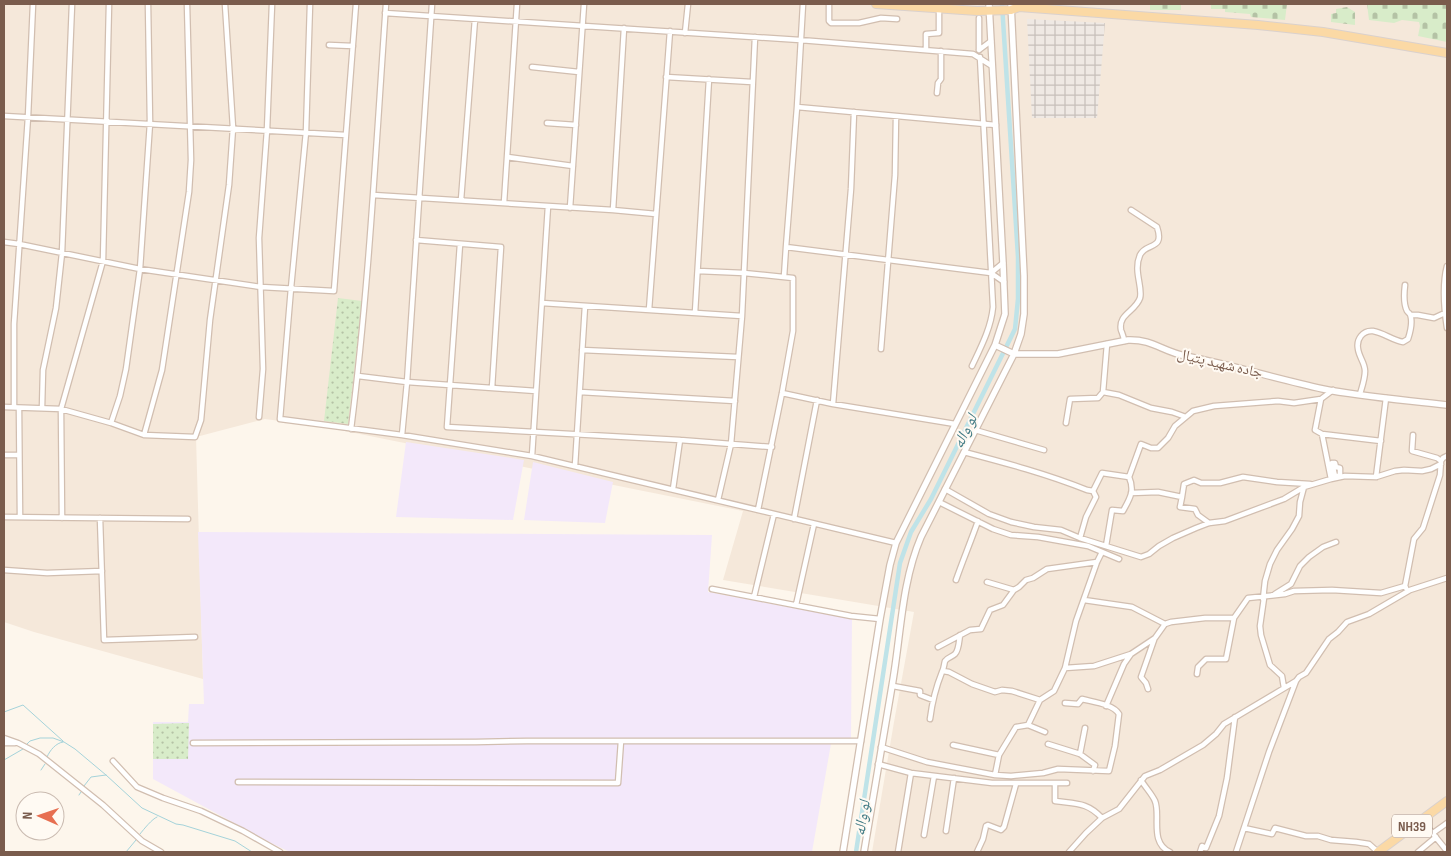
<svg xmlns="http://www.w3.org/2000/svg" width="1451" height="856" viewBox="0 0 1451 856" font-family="'Sofia Sans Condensed','Noto Naskh Arabic',sans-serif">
  <defs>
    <pattern id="industrial-grid" width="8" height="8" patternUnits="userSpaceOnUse" patternTransform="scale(1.25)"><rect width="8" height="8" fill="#efe9e4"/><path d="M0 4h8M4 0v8" fill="none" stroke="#c7c0bb"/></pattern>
    <pattern id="green-dots" width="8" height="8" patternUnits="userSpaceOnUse" patternTransform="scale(1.25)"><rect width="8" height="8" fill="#d8ecc9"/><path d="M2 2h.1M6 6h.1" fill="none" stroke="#b4c2a5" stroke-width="1.8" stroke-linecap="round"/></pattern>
    <pattern id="cemetery-stones" width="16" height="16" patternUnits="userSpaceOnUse" patternTransform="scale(1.25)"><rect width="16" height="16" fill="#d8ecc9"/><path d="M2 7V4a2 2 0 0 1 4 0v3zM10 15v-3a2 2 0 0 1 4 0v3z" fill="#b4c2a5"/></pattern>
  </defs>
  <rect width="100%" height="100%" fill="#fdf6ec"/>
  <path fill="#f5e8da" d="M4,4H1447V852H872L894,722L914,612L723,580L743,511L325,427L265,419L196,437L203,679L34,632L4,622Z"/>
  <path fill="url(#industrial-grid)" d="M1027,19L1105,23L1097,118H1032Z"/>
  <path fill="#f3e8fa" d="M406,442L524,460L513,520L396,517Z
    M533,462L613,482L605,523L524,520Z
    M198,532L712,535L708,592L852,619L851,738H832L812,852H290L271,843L153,779V722H188L189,704H204Z"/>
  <path fill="url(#green-dots)" d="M338,298L362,301L348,424L324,421Z
    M189,723L188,759H153V724Z"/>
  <path fill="url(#cemetery-stones)" d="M1135,4H1181V10H1150V5Z
    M1211,4H1287L1285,20L1251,17L1250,14L1225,12V9H1211Z
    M1367,4H1447V42L1418,36L1420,26L1419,22L1402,20L1394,23L1369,20Z
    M1347,7L1355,12V25L1331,22V14L1336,13V9Z"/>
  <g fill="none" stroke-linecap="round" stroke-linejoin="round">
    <path stroke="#a5d3da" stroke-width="1" d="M4,712L23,705L63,741
      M27,744L30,741L40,738H53L64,742L75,749L106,775L142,808L176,824L183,825L235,841L252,852
      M47,757C50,750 56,743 63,742
      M4,760L23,749
      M41,770L45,764
      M84,786L91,777L106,775
      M79,795L81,792
      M140,834C144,829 152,819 157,817
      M126,852L136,840"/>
    <path stroke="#bfe3e8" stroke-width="4.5" d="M856,852L900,563L911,532L931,499L1015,329L1018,299V257L1002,4"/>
    <defs>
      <path id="minor" d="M310,4L306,132L291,288L280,419L402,435L532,456L896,543
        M803,4L797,107L786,247L991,273L1004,282
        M829,4V21L831,23H859L881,18L897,19
        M385,13L800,40L973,54L992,66
        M979,18V50
        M685,33L688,4
        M329,45L353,46
        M926,50V34L939,33V8
        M979,50L991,41
        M532,67L579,72
        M666,77L752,82
        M937,93L938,83L941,79V51
        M797,107L996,125
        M4,116L346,135
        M547,123L576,125
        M507,157L573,166
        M373,195L613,210L656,214
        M461,200L475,19
        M504,203L517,4
        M570,208L584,4
        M613,210L624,28
        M416,240L501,247L492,388
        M4,242L19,244L140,269L261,287L334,291L356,4
        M460,244L447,427L680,440L772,447
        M1447,266C1442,285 1444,308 1447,328
        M698,271L744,273L793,278V331L782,393L758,510
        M991,273L1003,263
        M784,277L786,247
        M542,303L742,316
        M649,310L670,31
        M695,313L709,79
        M1411,315H1418L1434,318L1447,312
        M1124,341C1124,337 1122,333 1121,330C1118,314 1135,312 1140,298C1143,287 1133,271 1140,255C1146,242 1165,251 1157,227L1131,210
        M881,349L895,175L896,116
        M582,350L738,357
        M972,366C981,347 991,328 993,307L980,57
        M358,376L407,382L536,391
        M580,392L735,401
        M1103,392L1119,395L1151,408L1172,412L1186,417
        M782,393L833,404L955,424
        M1360,394C1362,387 1365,379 1365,371C1365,363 1359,357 1358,349C1356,339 1363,330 1373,331C1384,333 1392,340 1403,342L1408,339C1410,333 1412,324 1411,318C1410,312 1410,315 1407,311C1403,303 1404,293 1405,285
        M1321,399L1315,430L1322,434L1381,441
        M833,404L851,189L854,112
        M4,407L61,409L111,423L144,435L195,437L201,420L210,320L229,185L233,128L225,4
        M14,407V324L28,117L33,4
        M19,408L20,517
        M42,408L43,370L56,308L62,253L72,4
        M259,417L263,369L259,238L267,130L272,4
        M111,423L120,396L126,369L140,269L150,123L148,4
        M1066,423L1070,399L1098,398L1103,392L1107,344
        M351,429C369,288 376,145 386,4
        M975,430L1044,450
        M1322,434L1331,479
        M144,435L162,370L189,192L191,160L187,4
        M402,435L407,382L432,4
        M1413,435L1412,451L1437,458L1441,461
        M964,452C1006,463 1047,474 1087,490L1093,491
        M4,455H19
        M532,456L548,206
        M1332,463H1335L1336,467L1340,468V476H1335Z
        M575,466L585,306
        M1376,477L1386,398
        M673,489L680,440
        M945,489L989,514L1011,522L1034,527L1061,530L1080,538L1141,557L1149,554L1159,546L1173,538L1196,528L1209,523L1225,521L1284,499L1304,487L1331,479L1345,476L1376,477L1395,471L1404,470L1422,471L1431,469L1441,464
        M1131,493L1158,492L1182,497L1180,507L1195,509L1198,515L1209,523
        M1182,497L1184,484L1194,480L1201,483H1220L1243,477L1277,482L1310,484
        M718,500L731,444L742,316L755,37
        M939,502L993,529L1011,535L1038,537L1088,546L1119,559
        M4,517L188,519
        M62,518L61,409L103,261L109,4
        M100,518L104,640L195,637
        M794,519L817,400
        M1080,538L1086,517L1096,497L1093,491L1102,473L1129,477
        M1106,546L1112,510L1123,511C1130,498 1135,491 1129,477L1141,444L1151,448H1158L1168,438L1175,426L1193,411L1214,406L1278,401L1294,403L1321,399L1333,390
        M4,570L47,573L102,571
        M956,580C963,560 971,541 978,521
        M987,582L1014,590
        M1406,588L1405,586L1414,539L1423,528L1440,475L1441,461L1443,458L1447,456
        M712,589L851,616L880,619
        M1275,594L1291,584L1300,566L1309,557L1323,547L1336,542
        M754,597L774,514
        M1264,598L1260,626L1261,635L1270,665L1282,676L1284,688
        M1263,599L1265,581L1270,564L1277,550L1292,529L1299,516L1300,502L1304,487
        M1084,600L1132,607L1165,624
        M796,605L814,524
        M938,647L970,630L981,629L990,610L1003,605L1014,590L1019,587L1026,580L1033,578L1047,569L1097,562
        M1065,668L1094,666L1131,654
        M943,671L949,672L972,684L995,692L1002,690L1012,691L1040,700
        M1197,674L1198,667L1206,659H1226L1234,618L1248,598L1285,594L1294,591L1332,590L1381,593L1405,586
        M893,686L920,691V695L933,700
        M1148,689L1146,683L1141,677L1154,640
        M1106,706L1124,664L1131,654L1155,638L1165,624L1171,622L1205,618H1234
        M930,719C932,703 936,687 942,672C944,669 944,664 945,661C948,657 952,657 955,654C959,650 959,641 960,635
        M1028,725L1045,732
        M4,738L18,743L39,754L103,805L142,841L161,852
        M4,743H15
        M193,743L476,742L527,741H861
        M1048,744L1080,754L1095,765L1093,771
        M953,745L999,755
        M881,747L927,762L995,775L1011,776L1043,773L1058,769L1109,771L1115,746L1119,714C1113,704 1093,702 1082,699L1078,704L1065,703
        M1080,754L1085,728
        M113,761L137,787L163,798L201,811L243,831L280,852
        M878,764L911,773L992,783H1067
        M995,775L999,755L1016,727L1028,725L1040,700L1054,691L1065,668L1076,621L1097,562L1102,552
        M1141,780C1145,787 1152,794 1155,801C1161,815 1149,843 1170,852
        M238,782L618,783L621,741
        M1055,783V801C1076,804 1087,802 1102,818
        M1421,819L1447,851
        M1244,828L1272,834L1275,828L1306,836H1318L1331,840L1356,842L1369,844L1378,852
        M946,831L954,778
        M1433,833L1447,823
        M924,835L934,776
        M898,852L911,773
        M977,852L983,839L986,826L988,825L1001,830L1004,827L1016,784
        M1069,852L1086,833L1102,818L1119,809L1145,776L1160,770L1203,745L1216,734L1224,724L1296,681L1299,677L1306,673L1329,639L1338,632L1347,622L1369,614L1410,590L1447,578
        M1200,852L1202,846L1206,848L1219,816L1227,778L1235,717
        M1236,852L1269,752L1296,681
        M1418,852L1436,837"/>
      <path id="tertiary" d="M995,345L1014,354H1058L1128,340C1153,339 1163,352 1186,356C1232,365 1277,379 1323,389C1363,397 1406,400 1447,405
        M843,852L880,619L890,565L896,543L995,345L1005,314L1003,263L989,4
        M864,852C873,797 883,742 892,686C901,636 901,584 921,537L1014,354L1021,334L1024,314V276L1011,4"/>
      <path id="primary" d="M876,4L977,11L1011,10L1019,7L1258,25L1323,32L1447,53
        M1378,852L1447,801"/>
    </defs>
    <use href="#minor" stroke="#d1beb0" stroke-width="7"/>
    <use href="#tertiary" stroke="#d1beb0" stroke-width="8"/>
    <use href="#primary" stroke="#dad1cd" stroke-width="10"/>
    <use href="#minor" stroke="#fff" stroke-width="4.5"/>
    <use href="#tertiary" stroke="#fff" stroke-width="5.5"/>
    <use href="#primary" stroke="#fbd9a5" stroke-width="8"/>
  </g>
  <g text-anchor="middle" stroke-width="4" stroke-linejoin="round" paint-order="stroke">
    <rect fill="#fffaf3" stroke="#a28b7f" stroke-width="1" x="1392" y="814.5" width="40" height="23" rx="4"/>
    <g font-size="14" font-weight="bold" fill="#7a5c4d">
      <text x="1412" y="831">NH39</text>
    </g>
    <g font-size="15" fill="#7a5c4d" stroke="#fffaf3">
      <text transform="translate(1220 363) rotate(13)" y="5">جاده شهید پتیال</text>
    </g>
    <g font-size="16" font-style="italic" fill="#437c86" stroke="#fffaf3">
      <text transform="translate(964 431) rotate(-64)" y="6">لو واله</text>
      <text transform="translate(861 818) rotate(-81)" y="6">لو واله</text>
    </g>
  </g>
  <rect width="1451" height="856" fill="none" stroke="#7a5c4d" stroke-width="10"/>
  <g transform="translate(40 816) rotate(272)"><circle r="24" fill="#fffaf3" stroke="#cabbb1"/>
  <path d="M0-4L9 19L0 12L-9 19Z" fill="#e76f51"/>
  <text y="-8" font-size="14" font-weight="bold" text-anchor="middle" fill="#7a5c4d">N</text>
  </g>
</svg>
